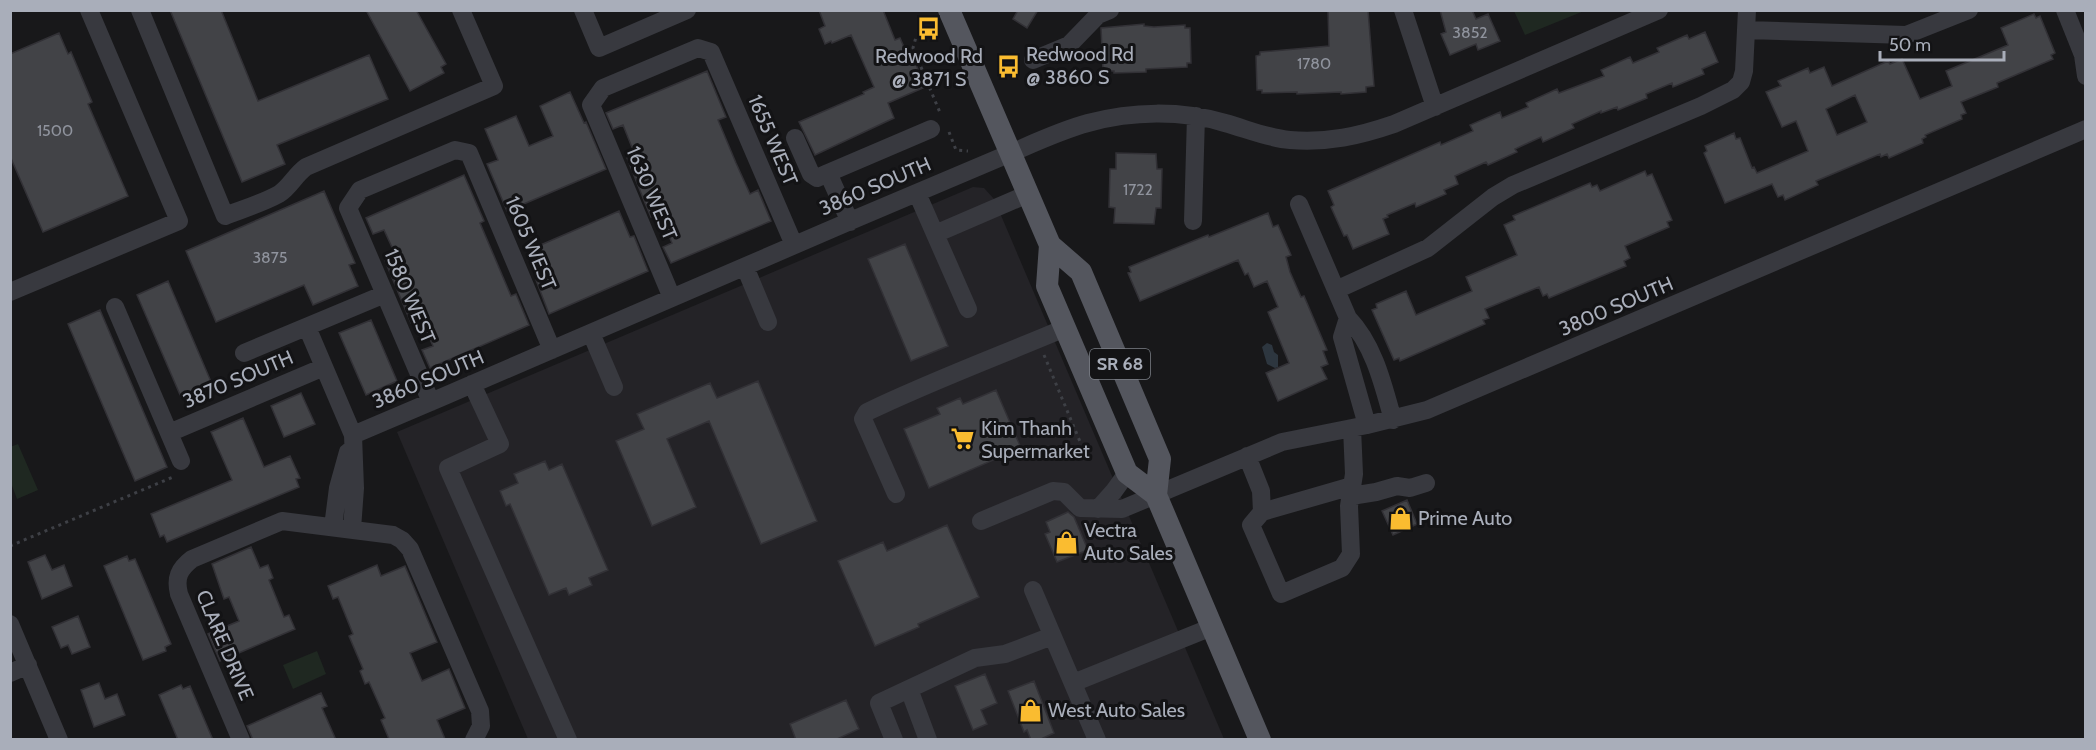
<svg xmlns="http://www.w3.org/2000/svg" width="2096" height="750" viewBox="0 0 2096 750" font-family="Cabin,sans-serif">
  <rect width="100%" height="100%" fill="#18181a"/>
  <path fill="#242327" d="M973,187L984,188L994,199L1224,739H528L397,432Z"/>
  <path fill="#1f2821" d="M1514,11H1584L1525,35Z
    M18,444L38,490L17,499L11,483L10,447Z
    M317,651L326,674L293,689L283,665Z"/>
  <path fill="#2d363f" d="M1267,343L1272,345L1274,352L1278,355V367L1275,368L1267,364L1262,347Z"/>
  <path fill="#424347" stroke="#323136" stroke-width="1.5" fill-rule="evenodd" d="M170,10H221L258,101L369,55L388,99L277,145L285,164L242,182Z
    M366,10H416L446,64L441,67L444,73L410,91Z
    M819,10H883L895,40L900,38L911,63L915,62L925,87L888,103L894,118L815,155L799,122L864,94L863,92L874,87L851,35L832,43L831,41L825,44L819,29L825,26Z
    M1018,10H1038L1027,28L1013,19Z
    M1328,10H1368L1374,86L1366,87V92L1341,94V92L1297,94V92L1262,93V90H1257L1256,56L1260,55V52L1329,46Z
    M1440,10H1472L1476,19L1488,14L1500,41L1478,50L1476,44L1450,55L1441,34L1446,32Z
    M2034,14L2036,18L2040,16L2055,53L2051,55L2053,59L1997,83L1998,87L1961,102L1966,113L1961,115L1962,119L1925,135L1926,137L1922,139L1923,143L1889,158L1887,154L1881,157L1880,154L1816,181L1818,185L1785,200L1783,195L1778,197L1772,184L1725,203L1704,153L1707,151L1705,146L1734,133L1736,139L1740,138L1752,168L1754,167L1757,173L1808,151L1796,121L1782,127L1766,92L1781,86L1778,81L1808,68L1810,73L1824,67L1832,86L1888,61L1890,64L1902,59L1920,99L1952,86L1946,71L2008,45L2001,28ZM1855,95L1867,122L1837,135L1826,109Z
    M1144,24V26L1154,27L1185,25V28H1190L1191,63H1187V67L1146,69V72L1114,73V71H1103L1101,28Z
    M1705,32L1718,62L1702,69L1704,74L1673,87L1672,83L1646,94L1647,98L1618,110L1617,107L1601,113V111L1572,124L1574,128L1543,142L1541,137L1515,149L1517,152L1488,165L1486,162L1455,176L1458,184L1444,190L1446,194L1416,207L1415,203L1387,215L1388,217L1383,219L1389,234L1353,249L1347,235L1344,236L1331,207L1334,205L1328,191L1440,142L1441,145L1473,131L1470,125L1500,112L1502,118L1528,107L1526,103L1557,89L1559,93L1604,76L1601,70L1630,57L1633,63L1659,52L1657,48L1687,35L1689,39Z
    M59,33L68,54L71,52L92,102L88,104L128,196L43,232L10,156V54Z
    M707,71L726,117L718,120L736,163L750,194L758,190L771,221L671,263L663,247L672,243L660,214L651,217L645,203L627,158L635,155L623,125L613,129L606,113Z
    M570,92L584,123L586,122L606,169L507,211L487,164L498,160L485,129L516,116L529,146L553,136L540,106Z
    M1116,153L1156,154L1157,169H1162L1161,208H1156L1154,224L1114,223L1115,208L1109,207L1110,169H1116Z
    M1645,171L1647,176L1652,174L1672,220L1667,222L1669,227L1625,246L1630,258L1624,261L1626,266L1549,298L1547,294L1543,296L1539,287L1485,309L1489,318L1483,320L1485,324L1400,361L1399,358L1394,360L1372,310L1377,308L1376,304L1406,291L1416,315L1472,291L1466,277L1517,255L1504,225L1515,220L1513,216L1590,183L1592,187L1597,185L1600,191Z
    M464,175L484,221L480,223L511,296L516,294L529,325L430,368L422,350L433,346L421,319L411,323L385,261L396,256L384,230L373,234L366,218Z
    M324,191L355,263L349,265L358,286L313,305L304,285L216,322L186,251Z
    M619,211L630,237L634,236L648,271L549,314L536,280L548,275L536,247Z
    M1268,213L1273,227L1278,225L1291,255L1286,257L1290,272L1301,297L1304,296L1327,350L1323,351L1328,364L1321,367L1327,379L1278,401L1266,373L1289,363L1268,312L1278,307L1267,281L1254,287L1248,273L1245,275L1238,260L1140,301L1128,273L1131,272L1129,267L1208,235L1209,237Z
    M905,244L948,346L911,361L868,259Z
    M168,281L212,384L181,397L137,295Z
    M100,310L167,467L135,481L68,324Z
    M371,320L397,381L366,395L339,333Z
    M758,381L817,521L761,544L709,421L667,439L696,507L652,526L616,441L644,429L637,414L710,383L717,398Z
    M996,390L1021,448L929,488L904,429L940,414L937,408L960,398L963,404Z
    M301,393L315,424L284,437L271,406Z
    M243,418L264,467L290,456L300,478L296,479L299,487L167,542L164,535L160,537L151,514L232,480L211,432Z
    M545,461L549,470L562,464L608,570L589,578L592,585L569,595L566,588L549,595L510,504L506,506L500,491L518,483L514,474Z
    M1407,500L1417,524L1393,535L1382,511Z
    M1068,512L1074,517L1088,550L1057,562L1045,534L1050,532L1046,522Z
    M947,525L979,597L918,624L919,627L875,646L838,561L883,542L887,551Z
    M251,547L260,568L268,565L273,578L269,580L284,617L289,615L295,629L220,661L208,634L239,621L229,597L224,599L212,564Z
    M45,555L52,570L64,565L72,586L42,599L28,562Z
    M127,556L129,561L135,559L171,644L165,647L166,651L143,660L104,566Z
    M377,565L381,576L405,566L437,642L410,653L422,681L449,669L465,708L437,720L445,739H389L381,720L385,718L369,682L365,684L360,671L363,669L349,636L353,634L338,597L333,599L328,586Z
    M78,616L90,647L72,654L68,645L61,648L52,627Z
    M985,674L997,703L981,710L987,724L973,730L955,686Z
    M1034,681L1054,733L1039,740H1031L1027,730L1024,732L1008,691Z
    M99,683L105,699L117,694L125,715L94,727L81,690Z
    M181,685L183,689L190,686L213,740H178L159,695Z
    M321,693L327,706L322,708L336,740H253L247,726Z
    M846,700L859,729L835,740H796L790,724Z"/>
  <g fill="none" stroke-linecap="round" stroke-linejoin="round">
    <path stroke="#3e4046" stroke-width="3" stroke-dasharray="3 4.5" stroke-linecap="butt" d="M920,33L916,37L913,48L941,115
      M949,132L956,150L968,151
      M1044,355L1081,444
      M10,546L173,477"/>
    <path stroke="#38393f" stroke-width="18" d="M140,10L225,216C243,209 263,203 279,194C290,187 295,175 306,167L494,86L461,10
      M583,10L599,48L687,10
      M1403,10L1435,107
      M2065,10L2083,55L2086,76
      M1746,30L1747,10
      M1033,60L1069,45L1098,15L1110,10
      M795,138L811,174L817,178L828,173
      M917,193L968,309
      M1299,204L1348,318C1374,345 1383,384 1393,420
      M1193,221L1196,116
      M850,222L828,173L931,129
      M935,234L1028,194
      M745,267L768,322
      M1336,290L1428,248L1493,197L1513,185L1701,106L1733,90L1741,82L1744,71L1746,30L1906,35L1969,10
      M10,292L179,221L89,10
      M672,298L591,105L603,88L698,48L711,52L794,245
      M115,307L181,461
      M1348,318L1342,337L1367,425
      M307,327L353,435L355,488L352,529
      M591,333L614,387
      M244,353L385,294
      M472,384L500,444L448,468L568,740
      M431,402L348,208L360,190L455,150L469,153L552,350
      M169,433L324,367
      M353,435C521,364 688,290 855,219C903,199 951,178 999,158C1028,146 1058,131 1088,123C1132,111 1181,110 1225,123C1247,129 1267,138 1290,140C1328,143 1359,136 1394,124L1659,10
      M1247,456L1261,491L1262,512L1251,525L1281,594L1342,568L1351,554L1349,506L1354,474L1352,428
      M896,494L863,419L867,412C931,381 999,356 1065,328
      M1351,496L1376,492L1397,486L1410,488L1426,483
      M1098,509L1114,491L1127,473
      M1262,512L1352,486
      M981,521L1053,491L1064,492L1080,508L1122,509L1282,442L1367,425L1427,410L2086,129
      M333,527L338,488L348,452
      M1033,590L1097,740
      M10,624L59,740
      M10,673L28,665
      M1073,683L1212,627
      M909,689L928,740
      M241,740L179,594C175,578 179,569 192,559L282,521L393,535L402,540L410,549L480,711L481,726L474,740
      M894,740L879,703L975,658L1005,654L1052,636"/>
    <path stroke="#54565e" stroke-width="22" d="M949,10L1050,245L1081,272L1160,459L1156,495
      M1050,245L1047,286L1127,473L1156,495L1260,740"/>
  </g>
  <defs>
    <symbol id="bus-bare" viewBox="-9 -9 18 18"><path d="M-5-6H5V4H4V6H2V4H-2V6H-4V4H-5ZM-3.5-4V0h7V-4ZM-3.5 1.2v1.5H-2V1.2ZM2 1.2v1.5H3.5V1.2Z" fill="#fabc30" stroke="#131315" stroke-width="2.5" paint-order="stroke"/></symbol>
    <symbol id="supermarket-bare" viewBox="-9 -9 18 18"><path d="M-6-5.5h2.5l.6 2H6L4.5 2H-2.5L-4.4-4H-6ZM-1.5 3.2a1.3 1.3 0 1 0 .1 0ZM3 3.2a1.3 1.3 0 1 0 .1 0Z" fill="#fabc30" stroke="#131315" stroke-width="2.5" paint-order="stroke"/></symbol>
    <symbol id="shop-bare" viewBox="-9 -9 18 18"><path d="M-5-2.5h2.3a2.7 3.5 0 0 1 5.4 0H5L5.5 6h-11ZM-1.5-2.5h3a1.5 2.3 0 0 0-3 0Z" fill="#fabc30" stroke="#131315" stroke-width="2.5" paint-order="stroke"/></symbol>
  </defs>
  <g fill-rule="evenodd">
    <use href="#bus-bare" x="912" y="12" width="33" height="33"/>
    <use href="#bus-bare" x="992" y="50" width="33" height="33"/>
    <use href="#supermarket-bare" x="946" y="422" width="33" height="33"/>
    <use href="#shop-bare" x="1384" y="502" width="33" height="33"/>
    <use href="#shop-bare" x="1050" y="526" width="33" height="33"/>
    <use href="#shop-bare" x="1014" y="694" width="33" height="33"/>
  </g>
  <g text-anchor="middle" stroke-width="6" stroke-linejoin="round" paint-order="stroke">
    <g font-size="16" fill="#8f939d">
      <text x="1470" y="38">3852</text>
      <text x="1314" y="69">1780</text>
      <text x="55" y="136">1500</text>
      <text x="1138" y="195">1722</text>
      <text x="270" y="263">3875</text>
    </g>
    <rect fill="#131315" stroke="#7c8088" stroke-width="1.5" x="1090" y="349" width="60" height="30" rx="4.5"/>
    <g font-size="18" font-weight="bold" fill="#a9aeba">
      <text x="1120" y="370">SR 68</text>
    </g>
    <g font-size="20" fill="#a9aeba" stroke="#131315" text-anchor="start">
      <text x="1026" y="61">Redwood Rd<tspan x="1026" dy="23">@ 3860 S</tspan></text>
      <text x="929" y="63" text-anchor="middle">Redwood Rd<tspan x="929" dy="23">@ 3871 S</tspan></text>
      <text x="981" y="435">Kim Thanh<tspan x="981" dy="23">Supermarket</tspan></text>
      <text x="1418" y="525">Prime Auto</text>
      <text x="1084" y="537">Vectra<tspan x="1084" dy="23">Auto Sales</tspan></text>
      <text x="1048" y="717">West Auto Sales</text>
    </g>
    <g font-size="20" fill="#a9aeba" stroke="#131315">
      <text transform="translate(773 140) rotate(67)" y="7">1655 WEST</text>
      <text transform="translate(875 186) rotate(-23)" y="7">3860 SOUTH</text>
      <text transform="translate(652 193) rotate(67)" y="7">1630 WEST</text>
      <text transform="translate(531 243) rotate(67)" y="7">1605 WEST</text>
      <text transform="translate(410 296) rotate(67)" y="7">1580 WEST</text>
      <text transform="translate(1616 306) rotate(-23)" y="7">3800 SOUTH</text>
      <text transform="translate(238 379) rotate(-23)" y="7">3870 SOUTH</text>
      <text transform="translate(428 379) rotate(-23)" y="7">3860 SOUTH</text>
      <text transform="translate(225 645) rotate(67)" y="7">CLARE DRIVE</text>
    </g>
  </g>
  <rect width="2096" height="750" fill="none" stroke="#a9aeba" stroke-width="24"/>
  <path d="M1880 51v9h124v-9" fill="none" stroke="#a9aeba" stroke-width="3"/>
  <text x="1889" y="51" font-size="18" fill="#a9aeba" stroke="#131315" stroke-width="4.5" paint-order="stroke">50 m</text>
</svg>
